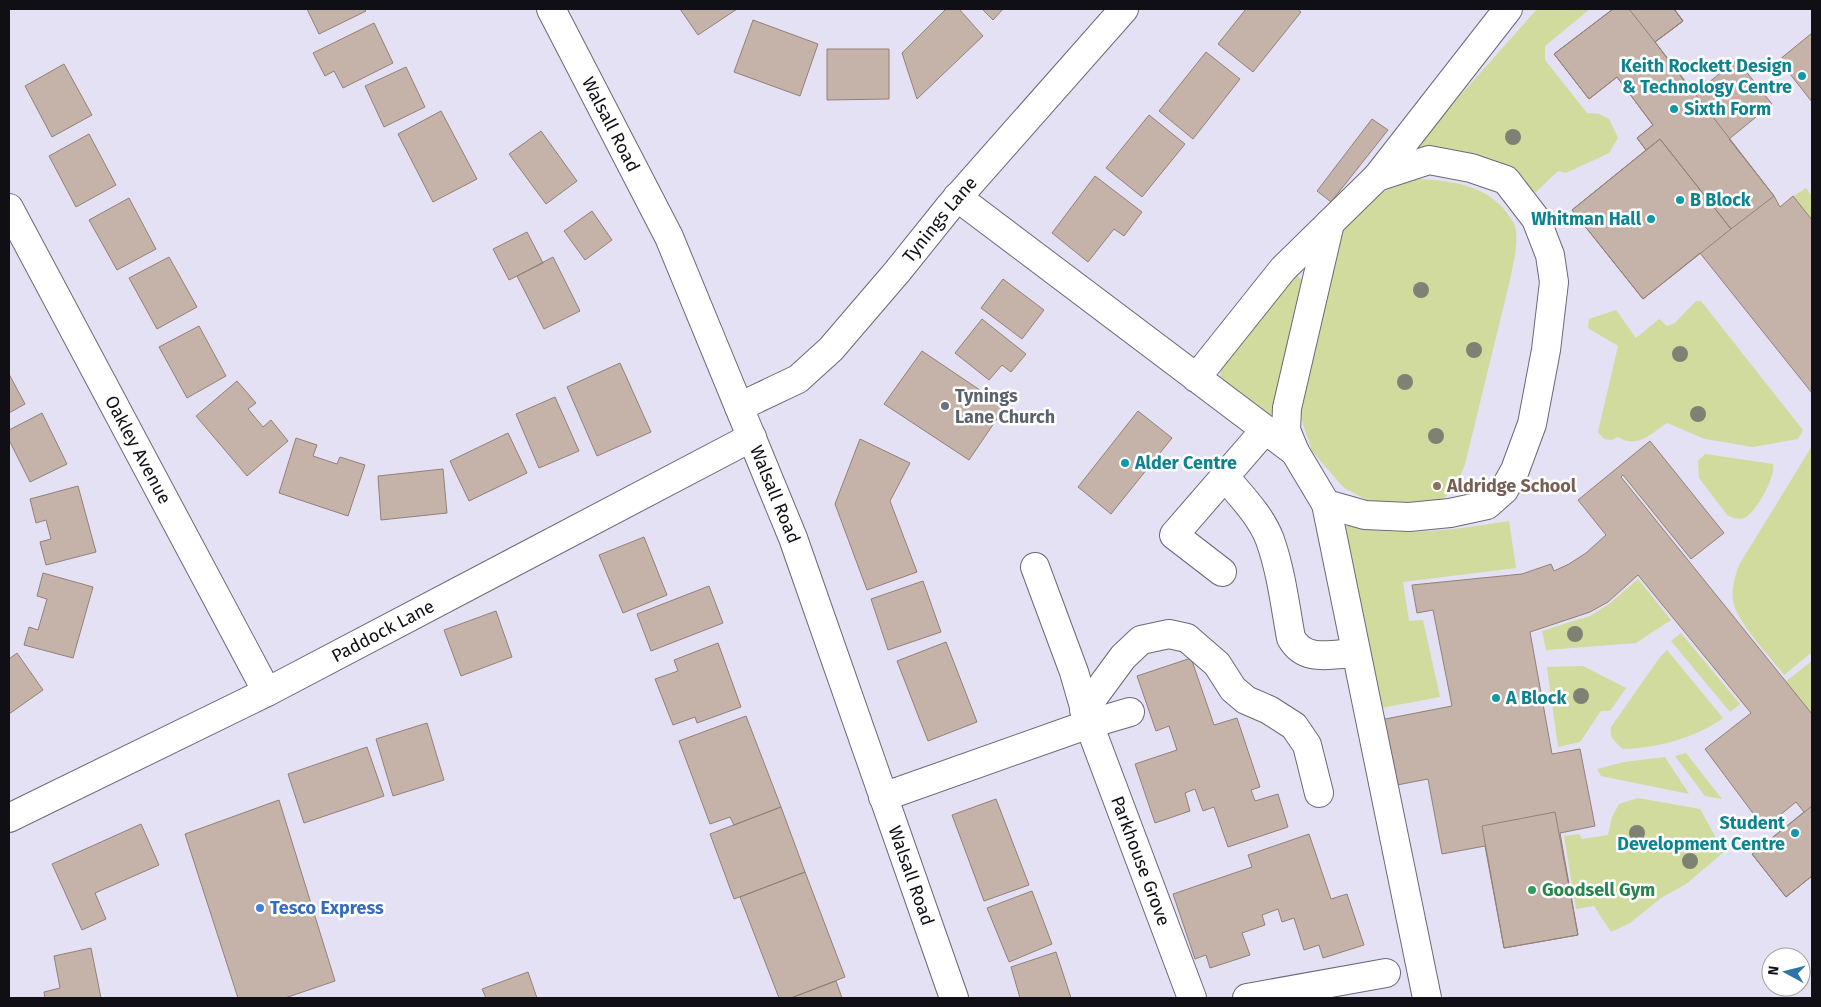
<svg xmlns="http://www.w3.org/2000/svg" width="1821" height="1007" viewBox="0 0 1821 1007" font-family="'Fira Sans',sans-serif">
  <rect width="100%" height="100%" fill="#e3e1f3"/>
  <path fill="#d0db9d" d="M1537,9H1590L1545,46V60L1587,113L1599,114L1609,119L1618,138L1609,153L1566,173L1558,171L1535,193C1495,151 1464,153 1410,152Z
    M1420,179C1451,181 1487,185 1507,213C1509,217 1514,222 1515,226C1519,242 1513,264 1510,280L1465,464L1457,485L1442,500L1432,506L1388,504L1367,500L1344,488L1312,451L1300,415L1301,389L1342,232C1365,201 1383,187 1420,179Z
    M1806,188L1812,196V220L1793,196Z
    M1295,276L1299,277L1303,282L1292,356L1273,413L1267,416L1220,380L1221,368Z
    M1696,301H1701L1803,430L1798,439L1753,447L1705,439L1667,423C1650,434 1638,449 1618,437L1612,440L1604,439L1598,432L1618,346L1588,328L1589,319L1616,310L1636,338L1659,319L1667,326L1675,323Z
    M1812,446V652L1784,675C1770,656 1745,631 1736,610C1729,596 1734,579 1739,565Z
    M1705,454L1773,464C1776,477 1756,513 1744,518C1738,520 1734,518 1728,516L1699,478L1698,461Z
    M1509,521L1516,568L1403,582L1409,621L1423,620L1440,697L1376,709L1343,530L1349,524C1393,540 1463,528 1509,521Z
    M1638,579L1671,620L1636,643L1546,650L1542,631L1590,616L1609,604Z
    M1681,633L1740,704L1730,712L1671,641Z
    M1667,650L1723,718C1695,738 1658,748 1623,749C1615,742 1609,738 1611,727L1660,657Z
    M1812,661V714L1785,682Z
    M1583,666L1626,688L1610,711H1601L1580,742L1558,747L1547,667Z
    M1686,753L1722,799L1705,796L1675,756Z
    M1665,757L1689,794L1601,776L1597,769L1624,762Z
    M1638,798L1700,809L1724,852L1686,884L1661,898L1630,923L1611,932L1594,906L1576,909L1564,836L1579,834L1582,839L1608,835L1612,817L1619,804Z"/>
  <path fill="#c5b3aa" stroke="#928178" d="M307,9H364L366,11L319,34Z
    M680,9H737L698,35Z
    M946,9H959L983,36L917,99L902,53Z
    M982,9H1003L993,20Z
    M1246,9H1297L1301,12L1253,72L1218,44Z
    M1613,9H1674L1683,21L1655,42L1694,94L1737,60L1772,104L1729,139L1774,196L1780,207L1793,196L1812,220V393L1700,253L1643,299L1572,210L1646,150L1637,138L1653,125L1617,77L1589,99L1554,54Z
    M1613,9H1674L1683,21L1655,42L1774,196L1731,229L1660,139L1646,150L1637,138L1653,125L1617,77L1589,99L1554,54Z
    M1629,9H1674L1683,21L1655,42Z
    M753,20L818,44L800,96L734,72Z
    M374,23L393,63L343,88L334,71L325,76L313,53Z
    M1812,33V102L1779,60Z
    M827,49H889V99L827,100Z
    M1206,52L1240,79L1193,139L1159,111Z
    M64,64L92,115L52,137L25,86Z
    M406,67L425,107L384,127L365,86Z
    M441,111L477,179L433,202L398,134Z
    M1149,115L1185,144L1142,197L1106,168Z
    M1372,119L1388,130L1331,202L1317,191Z
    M541,131L577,181L546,204L509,154Z
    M89,134L116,185L76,207L49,156Z
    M1660,139L1731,229L1643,299L1572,210Z
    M1095,176L1142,212L1124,236L1114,229L1088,262L1052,233Z
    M129,198L156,249L117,270L89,220Z
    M592,211L612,240L585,260L564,231Z
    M527,232L543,263L509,280L493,249Z
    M169,257L197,307L157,329L129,278Z
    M553,257L580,311L544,329L517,276Z
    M1003,279L1044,310L1022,339L981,308Z
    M982,319L1026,354L1011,372L1002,365L989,380L955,353Z
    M199,326L226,376L187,398L159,347Z
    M922,351L1005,407L969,460L884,404Z
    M620,363L651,432L597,456L567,387Z
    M9,374L25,404L9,413Z
    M237,381L256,403L248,409L263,427L271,420L288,441L247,476L196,416Z
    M555,397L579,451L539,468L516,414Z
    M1138,411L1172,438L1111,514L1078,487Z
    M42,413L67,464L30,482L9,440V430Z
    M508,433L527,473L469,501L450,461Z
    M296,438L317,445L313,456L337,464L340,457L365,465L348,516L279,493Z
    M860,439L910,463L890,501L917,572L867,590L835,504Z
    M1650,441L1724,533L1691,559L1623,475L1621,477L1812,714V876L1786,897L1752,854L1804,812L1796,802L1764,828L1705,749L1751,713L1638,575L1608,602L1590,612L1530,632L1552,754L1580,749L1595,826L1560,833L1578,935L1504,948L1485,846L1442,854L1428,779L1392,786L1380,720L1452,706L1433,610L1417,613L1412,585L1522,574L1551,564L1554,571L1569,564L1586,553L1606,535L1578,500Z
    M443,469L447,513L381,520L378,476Z
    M78,486L96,552L46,565L40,542L51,539L46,520L36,523L30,499Z
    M644,537L667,595L623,613L599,555Z
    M43,573L93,587L73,658L24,645L29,627L38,630L47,599L37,596Z
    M923,581L941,632L888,650L871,599Z
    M709,586L723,623L651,651L637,614Z
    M496,611L512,657L461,676L444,630Z
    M946,642L977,722L928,741L897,661Z
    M718,643L741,707L697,723L695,717L673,725L655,679L678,671L674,660Z
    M17,653L43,690L9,714V659Z
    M1191,658L1214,725L1237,718L1260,787L1251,790L1255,801L1278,794L1288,827L1228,847L1214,807L1203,811L1195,789L1185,793L1190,811L1155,823L1135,764L1177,750L1169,726L1156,731L1137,676Z
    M746,716L781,807L734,825L730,817L710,824L679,741Z
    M427,723L444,780L393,796L376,739Z
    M367,747L384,796L304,823L288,774Z
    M996,799L1029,885L984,901L952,815Z
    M279,800L335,981L285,998H238L185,834Z
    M1812,806V876L1786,897L1752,854Z
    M781,807L805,872L734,899L710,834Z
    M1555,812L1578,935L1504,948L1482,826Z
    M141,824L159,865L95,893L106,919L82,930L52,864Z
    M1309,834L1331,899L1347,894L1364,945L1323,958L1319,945L1304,950L1294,918L1282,922L1278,909L1262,915L1265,925L1242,933L1250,955L1210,968L1206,955L1195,959L1173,894L1252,867L1248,855Z
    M805,872L845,977L791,998H779L740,897Z
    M1032,891L1052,944L1009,962L987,908Z
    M91,948L101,998H45L44,992L60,988L54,956Z
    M1056,952L1071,998H1020L1011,967Z
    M528,972L537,998H486L482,989Z
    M836,981L842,998H791Z"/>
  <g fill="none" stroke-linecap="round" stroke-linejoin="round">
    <defs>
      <g id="minor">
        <path d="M1377,177L1508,9"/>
        <path d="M957,197L1295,452L1326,504L1365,515L1409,517L1450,513L1487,505L1504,490L1515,470L1532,424L1546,350L1554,282L1550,255L1536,219L1506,180L1471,168L1429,160L1377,177L1283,269L1196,378"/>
        <path id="s1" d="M9,208L267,692"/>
        <path id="s2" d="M739,407L798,379L831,349L897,272L950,206L1124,9"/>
        <path d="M1295,452L1286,430L1287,408L1330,223"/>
        <path d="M1225,477C1241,496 1261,516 1270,540C1281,571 1285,605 1291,638C1305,663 1331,654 1356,653"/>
        <path d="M1326,504L1427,998"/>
        <path d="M1222,572L1174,535L1265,430"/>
        <path d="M1084,710L1123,657L1141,640L1169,634L1187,638L1217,664L1233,689L1246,700L1269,710L1294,726L1307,745L1319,793"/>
        <path id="s3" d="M1130,712L1089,724L1192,998"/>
        <path d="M883,797L1089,724L1074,672L1035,567"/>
        <path id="s4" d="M9,818L267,692L752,437"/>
        <path d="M1247,998L1386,973"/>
      </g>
      <g id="major">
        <path id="s5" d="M551,9L669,237L793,538L954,998"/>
      </g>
    </defs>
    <use href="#minor" stroke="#6b6979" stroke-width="30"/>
    <use href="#major" stroke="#6b6979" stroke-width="30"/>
    <use href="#minor" stroke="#fff" stroke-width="28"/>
    <use href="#major" stroke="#fff" stroke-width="28"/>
  </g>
  <g fill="#7f8174">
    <circle cx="1513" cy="137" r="8"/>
    <circle cx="1421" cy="290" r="8"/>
    <circle cx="1474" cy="350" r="8"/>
    <circle cx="1680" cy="354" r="8"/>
    <circle cx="1405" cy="382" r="8"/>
    <circle cx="1698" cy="414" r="8"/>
    <circle cx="1436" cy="436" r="8"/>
    <circle cx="1575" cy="634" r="8"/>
    <circle cx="1581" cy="696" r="8"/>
    <circle cx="1637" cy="833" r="8"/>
    <circle cx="1690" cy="861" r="8"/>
  </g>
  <g fill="#0f9aa8" stroke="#fff" stroke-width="2">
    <circle cx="1802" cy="76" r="5"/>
    <circle cx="1674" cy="109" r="5"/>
    <circle cx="1680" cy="200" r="5"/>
    <circle cx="1651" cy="219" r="5"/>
    <circle cx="1125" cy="463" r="5"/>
    <circle cx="1496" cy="698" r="5"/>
    <circle cx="1795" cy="833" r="5"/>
  </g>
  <circle fill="#6b7280" stroke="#fff" stroke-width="2" cx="945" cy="406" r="5"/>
  <circle fill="#8d6e63" stroke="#fff" stroke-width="2" cx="1437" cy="486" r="5"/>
  <circle fill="#2e9e5b" stroke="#fff" stroke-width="2" cx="1532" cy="890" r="5"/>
  <circle fill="#3f7fe0" stroke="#fff" stroke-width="2" cx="260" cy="908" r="5"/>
  <g text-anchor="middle" stroke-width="5" stroke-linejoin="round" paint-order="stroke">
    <g font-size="18" font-weight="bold" fill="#0d838f" stroke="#fff" text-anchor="start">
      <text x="1792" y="72" text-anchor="end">Keith Rockett Design<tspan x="1792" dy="21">&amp; Technology Centre</tspan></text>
      <text x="1684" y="115">Sixth Form</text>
      <text x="1690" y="206">B Block</text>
      <text x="1641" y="225" text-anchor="end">Whitman Hall</text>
      <text x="1135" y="469">Alder Centre</text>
      <text x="1506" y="704">A Block</text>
      <text x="1785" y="829" text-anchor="end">Student<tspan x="1785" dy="21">Development Centre</tspan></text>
    </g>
    <g font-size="18" fill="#100f15" stroke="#fff">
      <text dy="6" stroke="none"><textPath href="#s5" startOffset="130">Walsall Road</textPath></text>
      <text dy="6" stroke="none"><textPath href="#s2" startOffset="279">Tynings Lane</textPath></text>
      <text dy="6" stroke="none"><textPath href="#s1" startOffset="274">Oakley Avenue</textPath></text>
      <text dy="6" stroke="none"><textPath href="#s5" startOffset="535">Walsall Road</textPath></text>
      <text dy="6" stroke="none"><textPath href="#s4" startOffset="418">Paddock Lane</textPath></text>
      <text dy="6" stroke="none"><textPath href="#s3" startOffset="189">Parkhouse Grove</textPath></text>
      <text dy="6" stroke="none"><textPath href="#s5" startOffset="940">Walsall Road</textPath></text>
    </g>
    <g font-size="18" font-weight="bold" fill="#5b616d" stroke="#fff" text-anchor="start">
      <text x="955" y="402">Tynings<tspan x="955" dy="21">Lane Church</tspan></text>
    </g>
    <g font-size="18" font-weight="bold" fill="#785e54" stroke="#fff" text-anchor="start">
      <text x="1447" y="492">Aldridge School</text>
    </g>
    <g font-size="18" font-weight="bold" fill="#27864d" stroke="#fff" text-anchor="start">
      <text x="1542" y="896">Goodsell Gym</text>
    </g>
    <g font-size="18" font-weight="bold" fill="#366cbe" stroke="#fff" text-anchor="start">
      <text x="270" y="914">Tesco Express</text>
    </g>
  </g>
  <rect width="1821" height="1007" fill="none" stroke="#100f15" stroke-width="20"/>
  <g transform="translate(1786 972) rotate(277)"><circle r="24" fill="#ffffff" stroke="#9f9fa1"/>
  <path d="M0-4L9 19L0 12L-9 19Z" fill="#2c75a8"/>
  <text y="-8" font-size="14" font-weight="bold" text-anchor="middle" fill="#100f15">N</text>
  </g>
</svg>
